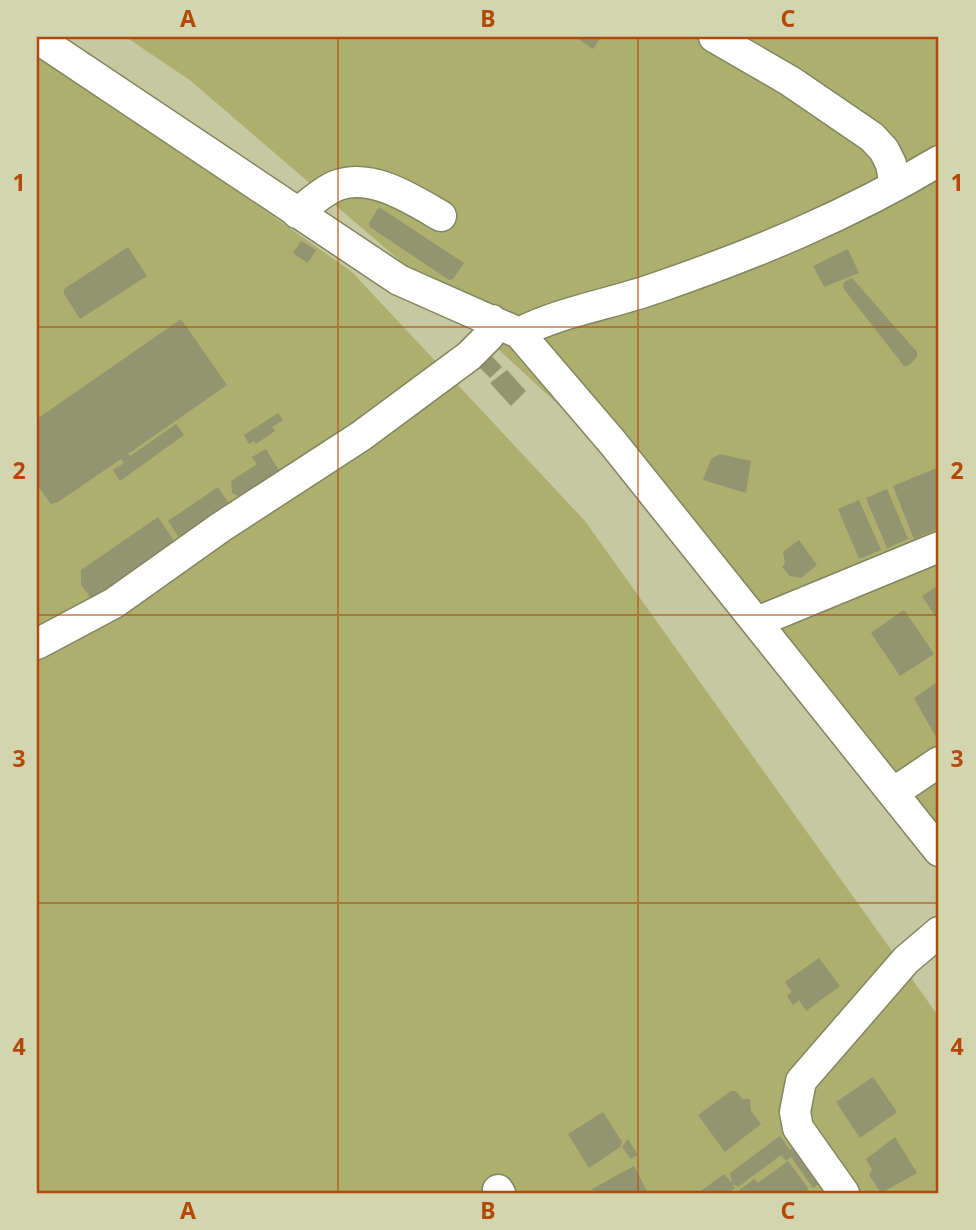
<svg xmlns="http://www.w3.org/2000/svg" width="976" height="1230" viewBox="0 0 976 1230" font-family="'Noto Sans',sans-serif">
  <rect width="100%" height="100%" fill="#c5c8a1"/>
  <path fill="#acaf6e" d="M126,37H939V836L704,539L434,290L191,81Z
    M37,50L352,272L585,521L939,1017V1193H37Z"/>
  <path fill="#92956f" d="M575,37H601L593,49Z
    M379,207L464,263L453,279L449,280L370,227L369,223Z
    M301,241L316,250L308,263L293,253Z
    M128,247L147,276L80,319L64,294V289Z
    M848,249L859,273L824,287L813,266Z
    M852,278L917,352V357L909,365L904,366L843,288L844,282Z
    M181,319L227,385L128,454L130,456L176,424L184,435L120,481L113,470L124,463L121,459L58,502L51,504L37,485V419Z
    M489,353L502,367L490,378L477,365Z
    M507,370L526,391L511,406L490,383Z
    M278,413L283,420L272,427L275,431L256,444L254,441L249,444L244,435Z
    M266,449L281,474L242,498L232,493L231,481L257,464L252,457Z
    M720,454L751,461L746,493L703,480L711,459Z
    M939,467V528L914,539L893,486Z
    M218,487L230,505L180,539L168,521Z
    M887,489L908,539L887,548L866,498Z
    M859,500L881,550L859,559L838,509Z
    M158,517L178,547L92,599L81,585V570Z
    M799,540L817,565L801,578L790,576L782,567L785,564L783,552Z
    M939,585V622L922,596Z
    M902,611H905L934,654L900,676L871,633Z
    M939,681V738L937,739L914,698Z
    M819,958L840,986L806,1011L799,1000L793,1005L787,996L792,992L785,982Z
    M873,1077L897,1112L860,1138L836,1102Z
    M731,1091H736L742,1099H750L751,1111L761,1124L725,1152L698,1115Z
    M603,1112L622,1142L620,1147L589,1168L568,1134Z
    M780,1136L790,1150L793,1147L819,1184L813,1188L791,1157L786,1161L781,1155L738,1187L733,1184L735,1188L728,1193H698L724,1174L732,1183L730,1173Z
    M895,1137L917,1173L881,1193L869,1175L872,1170L866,1159Z
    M628,1139L638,1155L631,1159L622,1147Z
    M788,1161L808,1188L807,1193H740L738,1191L754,1179L758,1183Z
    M634,1166L648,1193H595L592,1189Z"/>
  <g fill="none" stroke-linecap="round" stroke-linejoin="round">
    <defs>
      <path id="minor" d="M714,37L790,81L872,137L884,150L891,164L895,186
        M37,38L399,280L519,333L613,443L939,851
        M297,213C309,204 324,190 338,185C373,173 413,200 441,216
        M519,333C562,311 611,304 656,288C755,254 849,215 939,161
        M757,622L939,547
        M37,644L114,603L221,527L361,436L469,356L489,336L492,320
        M893,793L939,762
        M498,1190L500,1193
        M844,1193L798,1128L795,1112L801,1081L906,960L939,932"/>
    </defs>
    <use href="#minor" stroke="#838560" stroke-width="33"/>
    <use href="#minor" stroke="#fff" stroke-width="30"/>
  </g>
  <path fill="none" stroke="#b3480b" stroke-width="2" stroke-opacity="0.55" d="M338,37V1193M638,37V1193M37,327H939M37,615H939M37,903H939"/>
  <rect width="976" height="1230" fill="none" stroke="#d2d5ad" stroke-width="77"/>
  <rect x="38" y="38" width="899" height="1154" fill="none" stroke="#b3480b" stroke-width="2.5"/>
  <g font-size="23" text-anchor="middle" font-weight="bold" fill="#b3480b">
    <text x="188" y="27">A</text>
    <text x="488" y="27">B</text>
    <text x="788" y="27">C</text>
    <text x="19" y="191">1</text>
    <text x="957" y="191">1</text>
    <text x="19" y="479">2</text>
    <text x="957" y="479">2</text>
    <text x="19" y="767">3</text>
    <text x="957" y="767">3</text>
    <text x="19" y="1055">4</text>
    <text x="957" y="1055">4</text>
    <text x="188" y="1219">A</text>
    <text x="488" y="1219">B</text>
    <text x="788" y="1219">C</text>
  </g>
</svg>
